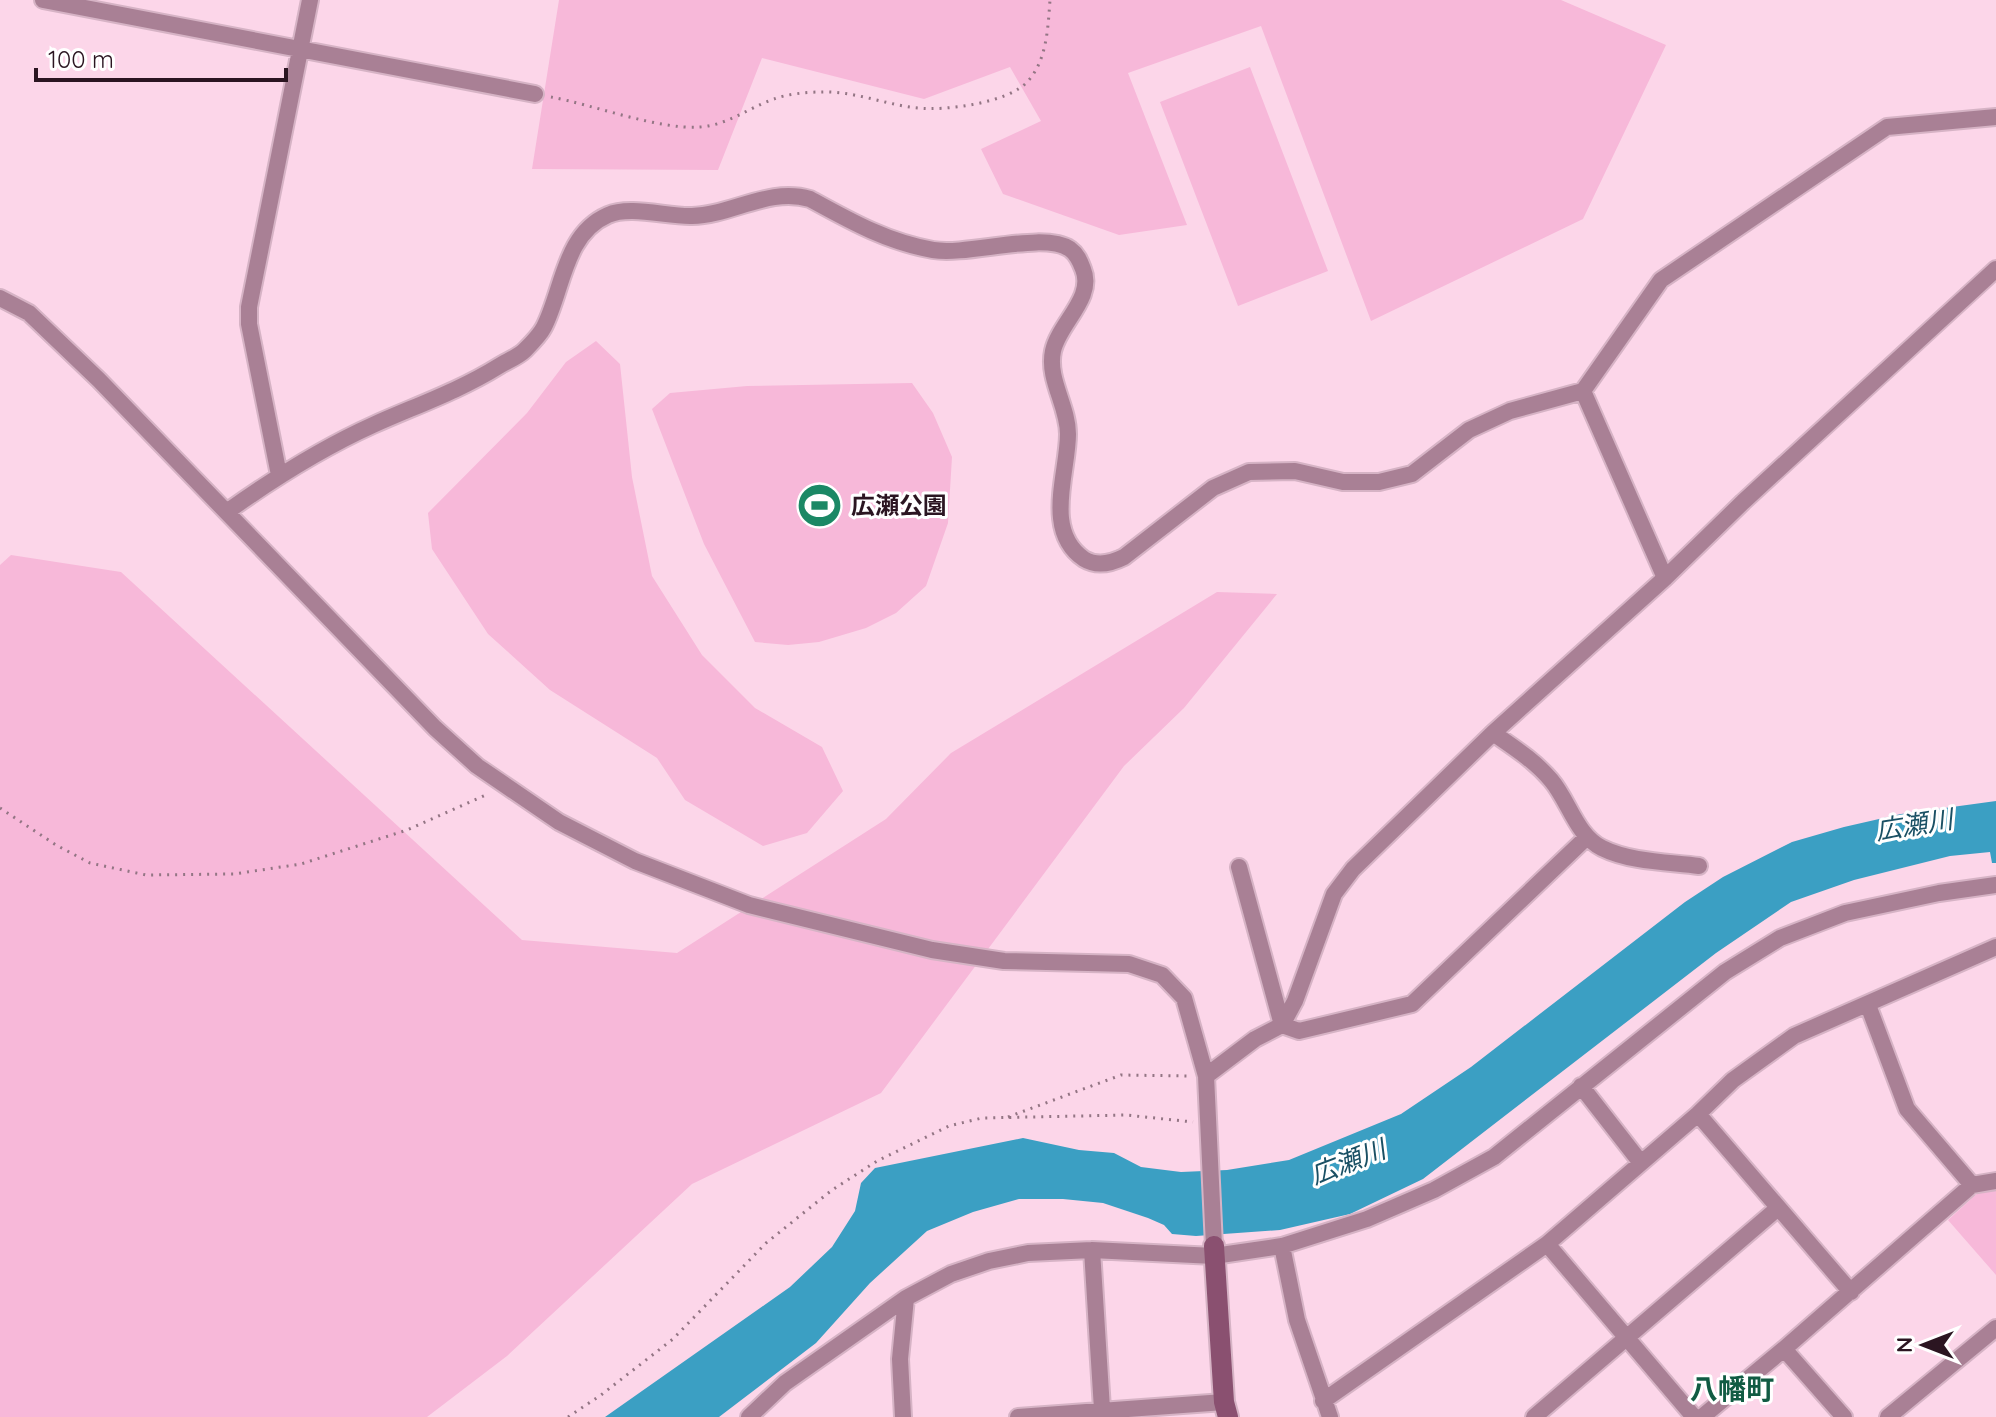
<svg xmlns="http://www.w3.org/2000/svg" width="1996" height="1417" viewBox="0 0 1996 1417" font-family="Quicksand,'Noto Sans JP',sans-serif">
  <rect width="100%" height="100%" fill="#fcd6e9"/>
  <path fill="#f7b8d9" d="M559,0H1561L1666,45L1583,219L1371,321L1261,26L1128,73L1187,225L1119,235L1003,194L981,149L1041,121L1010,67L924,99L762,58L718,170L532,169Z
    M1250,67L1328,271L1238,306L1160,102Z
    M596,341L620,364L632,477L652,576L702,655L755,708L822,747L843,791L807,833L763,846L685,800L657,758L550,690L488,634L432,549L428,513L527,413L566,362Z
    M912,383L933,413L952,457L948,523L926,586L896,613L866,628L819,642L788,645L755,642L704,544L652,409L670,393L747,386Z
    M11,555L121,572L522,940L677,953L886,819L951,753L1217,592L1277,594L1184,708L1124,766L881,1093L692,1184L507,1356L427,1417H0V565Z
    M1996,1190V1275L1948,1220L1979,1192Z"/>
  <path fill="#3b9fc3" d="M1996,801V863H1992L1990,852L1950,856L1854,880L1791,902L1716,953L1423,1179L1350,1214L1280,1230L1196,1236L1172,1234L1164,1225L1148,1218L1103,1203L1063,1199H1019L973,1212L927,1231L870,1283L816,1343L719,1417H605L790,1287L832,1247L855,1211L861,1183L875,1168L1023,1138L1079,1150L1114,1153L1141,1167L1181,1172L1227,1170L1289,1160L1401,1114L1471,1067L1685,902L1723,877L1792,842L1844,827L1901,814Z"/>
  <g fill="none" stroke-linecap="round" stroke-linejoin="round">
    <defs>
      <path id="street" d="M43,0L535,94
        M0,298L29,313L99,380L435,728L477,766L559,822L635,861L749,905L932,950L1004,961L1129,964L1162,975L1184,998L1206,1076L1214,1246
        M1583,391L1665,578
        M279,475L249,324V307L310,0
        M228,511C273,479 322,448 373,425C415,406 459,391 499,366C507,361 518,357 525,350C531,344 540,335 544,327C563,290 564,234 608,215C630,205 668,217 692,216C732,215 769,187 810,199C850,221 887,242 933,250C969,256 1043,231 1070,249C1077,254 1080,261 1083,269C1095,298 1059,323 1053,351C1047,379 1068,406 1068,434C1068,473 1043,531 1084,559C1097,567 1112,563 1124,557L1213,488L1249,472L1295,471L1343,482H1379L1412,474L1469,430L1510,411L1583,391L1661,280L1887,127L1996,117
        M1493,733C1513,747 1534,760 1551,780C1569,801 1576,835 1602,848C1630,862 1668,862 1699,866
        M1239,867L1282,1025
        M1868,1005L1907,1109L1972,1185
        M1282,1025L1299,1031L1412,1004L1587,837
        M1206,1076L1255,1039L1282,1025L1295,1001L1334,894L1353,869L1493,733L1665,578L1743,502L1996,269
        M1581,1086L1641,1163
        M1698,1114L1851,1292
        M1547,1244L1694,1417
        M1282,1246L1297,1320L1330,1417
        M1092,1250L1102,1409
        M1784,1349L1844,1417
        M1323,1401L1547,1244L1698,1114L1733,1080L1794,1036L1996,947
        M749,1417L785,1383L906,1298L951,1274L989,1261L1028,1253L1092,1250L1214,1256L1282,1246L1367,1219L1434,1190L1494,1157L1725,972L1780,938L1845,913L1939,893L1996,885
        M903,1417L900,1359L906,1298
        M1018,1417L1224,1402
        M1534,1417L1778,1208
        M1702,1417L1784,1349L1972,1185L1996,1181
        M1888,1417L1996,1328"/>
      <path id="secondary" d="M1214,1246L1224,1402L1228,1417"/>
    </defs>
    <use href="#street" stroke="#d6b3c5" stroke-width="20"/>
    <use href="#secondary" stroke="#d6b3c5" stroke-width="24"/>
    <path stroke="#937584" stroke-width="3" stroke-dasharray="2 6" stroke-linecap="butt" d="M551,97C594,105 659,130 700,127C728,125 748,108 774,99C787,94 807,92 822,92C855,91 886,105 918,108C945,111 1009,103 1028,81C1047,60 1048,27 1050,0
      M0,808L56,845L90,863L146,875L234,874L301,864L407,830L488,794
      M1008,1117L1121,1075L1188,1076
      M568,1417L601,1395L673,1339L766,1243L832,1190L877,1161L949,1126L982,1118L1126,1115L1193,1122"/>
    <use href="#street" stroke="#a98095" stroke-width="16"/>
    <use href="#secondary" stroke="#8a5070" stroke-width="20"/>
  </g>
  <defs>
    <symbol id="stadium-disc" viewBox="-11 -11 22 22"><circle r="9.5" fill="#1b8865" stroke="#fff"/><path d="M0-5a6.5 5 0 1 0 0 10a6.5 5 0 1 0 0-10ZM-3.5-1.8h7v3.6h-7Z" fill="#fff"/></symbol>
  </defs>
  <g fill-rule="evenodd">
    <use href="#stadium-disc" x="794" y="480" width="51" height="51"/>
  </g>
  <g text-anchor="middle" stroke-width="6" stroke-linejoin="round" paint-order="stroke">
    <g font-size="24" font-weight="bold" fill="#2b1521" stroke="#fff" text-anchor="start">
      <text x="851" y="514">広瀬公園</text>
    </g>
    <g font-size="26" font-style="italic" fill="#1a5064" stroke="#fff">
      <text transform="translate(1914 825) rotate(-9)" y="9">広瀬川</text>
      <text transform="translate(1348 1162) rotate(-21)" y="9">広瀬川</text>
    </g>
    <g font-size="28" font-weight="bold" fill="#115b43" stroke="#fff">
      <text x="1732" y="1399">八幡町</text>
    </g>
  </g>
  <g transform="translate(1924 1345) rotate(270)" stroke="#ffffff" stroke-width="6" paint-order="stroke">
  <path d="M0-6L14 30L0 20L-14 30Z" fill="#2b1521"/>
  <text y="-12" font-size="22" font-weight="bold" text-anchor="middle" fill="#2b1521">N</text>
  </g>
  <path d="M36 68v12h250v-12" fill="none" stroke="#2b1521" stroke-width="4"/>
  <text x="48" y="68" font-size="24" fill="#2b1521" stroke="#ffffff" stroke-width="6" paint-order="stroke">100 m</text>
</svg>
